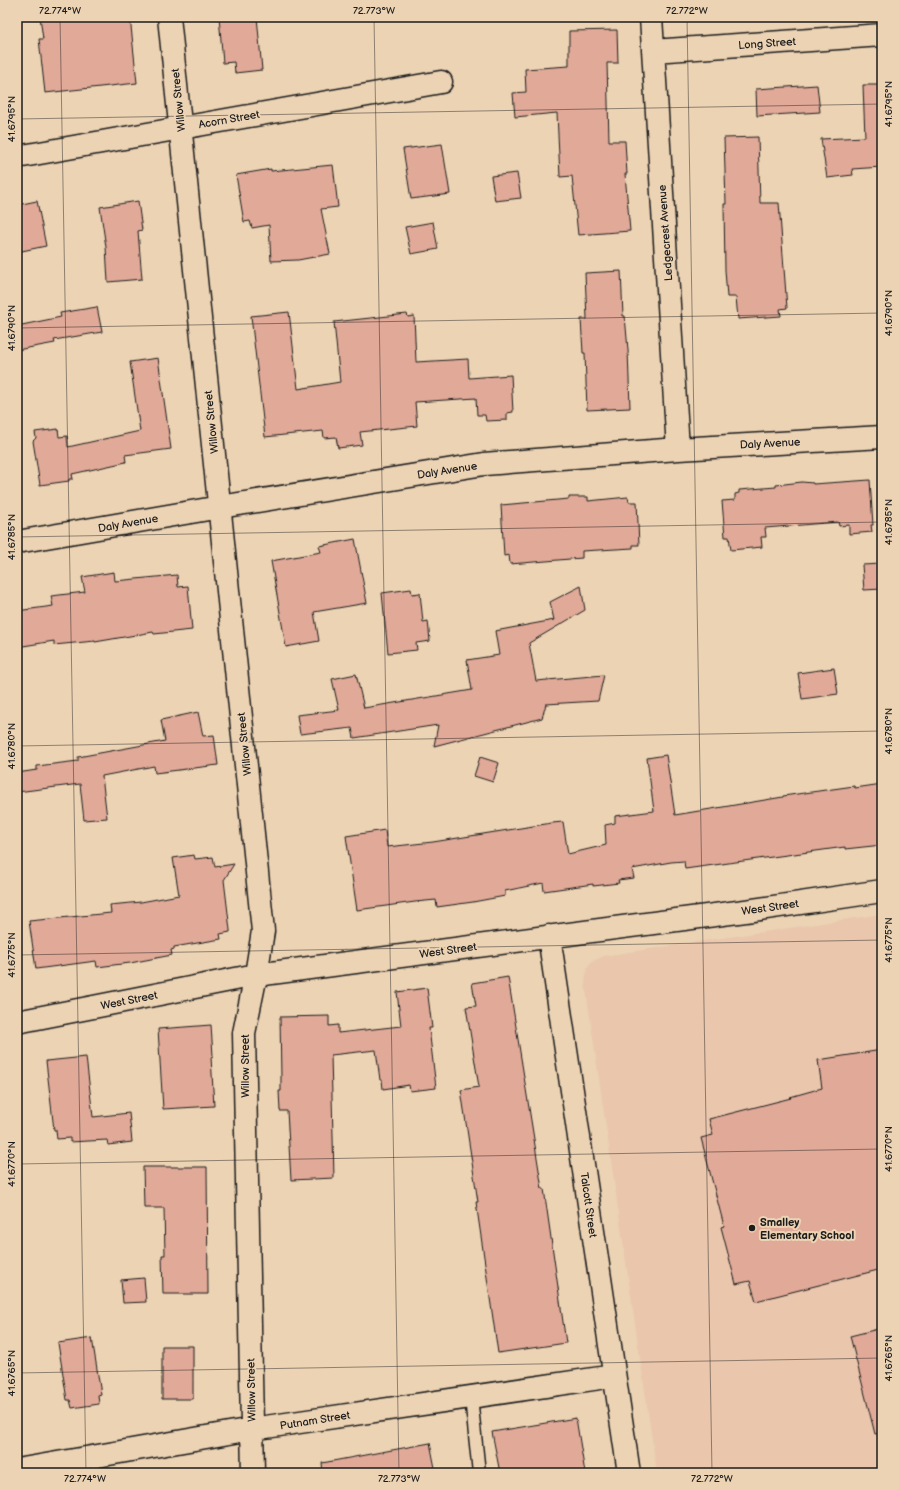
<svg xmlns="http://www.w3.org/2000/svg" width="899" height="1490" viewBox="0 0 899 1490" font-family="'Balsamiq Sans',sans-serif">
  <rect width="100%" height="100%" fill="#ecd3b4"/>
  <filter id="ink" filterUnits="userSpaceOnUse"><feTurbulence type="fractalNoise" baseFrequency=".025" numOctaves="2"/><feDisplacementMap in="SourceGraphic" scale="8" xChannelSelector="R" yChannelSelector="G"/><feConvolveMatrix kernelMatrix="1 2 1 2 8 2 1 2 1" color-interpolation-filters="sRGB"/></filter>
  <g filter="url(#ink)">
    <path fill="#e9c6ac" d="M882,914V1473H657L585,983L587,969L592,962L604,956Z"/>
    <path fill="#e1a998" stroke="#1c1c1c" d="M40,17H130L137,83L45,93L39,39H43Z
      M219,17H257L262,70L235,73L234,62L223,63Z
      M617,30L618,63H607L609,141H625L627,174H625L630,231L578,235L572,176L560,177L557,113L515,117L513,93L526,92L525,69L569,66V31Z
      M817,85L820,112L757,116L756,89Z
      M863,85H882V167L852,169L853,175L827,178L821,139L865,137Z
      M758,137L760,203H779L787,308L780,309L781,316L738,319L736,297H727L725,270L724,204H726L724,138Z
      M442,144L450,194L411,199L403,149Z
      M333,165L338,207L321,209L330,254L298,260L271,261L269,225L252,228L250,221L244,222L236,175L271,169V171Z
      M517,173L521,198L495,201L491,176Z
      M37,201L46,246L17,252V205Z
      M138,201L142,230L138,231L142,279L108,282L106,247L100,207Z
      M433,222L438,249L411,254L405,227Z
      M621,271L623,316H625L628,350L630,408L587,410L585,353H583L581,319H587L585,273Z
      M97,307L102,332L54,340L55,343L17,350V326L61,317L60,313Z
      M289,312L298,389L340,382L334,322L407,314L408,317L414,316L416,362L468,359L469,378L511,375L513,412L507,413V420L486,421L485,415H477L476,398L415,402L417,426L360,432L362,445L338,448L336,437L324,438L323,431L265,437L251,316Z
      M158,358L171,449L125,455L126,462L72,474L73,479H69V481L40,485L33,441L36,438L35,432L58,429L59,437L67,436L68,447L140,431L130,362Z
      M870,480L873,525H871L872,532L849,534V525L839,526L838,522L765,528L766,537H761L762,547L731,550L729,537H725L722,501L735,500V494L739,493V490L776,487V485L802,482L813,483V484Z
      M569,497H588V501L628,497L629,502H637L639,545H633V548L582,551V558L510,564L509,555L504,556L501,505L569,499Z
      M355,539L367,603L314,612L319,641L286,647L271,561L321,552L319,546Z
      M882,564V589L864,590L862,565Z
      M114,572L115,581L177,575L178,587L188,586L192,630L154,634L153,632L95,642V641L54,645V641L17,647V611L53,606L51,596L85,592L82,577Z
      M581,586L585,610L529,643L536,681L604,675L598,701L546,704L542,718L434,746L438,725L354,738L352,728L300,734L297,715L339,710L332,679L356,674L364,708L472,690L467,660L499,655L495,631L554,620L550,602Z
      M411,589L412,594L420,593L423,622L428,621L430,641L416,643L417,650L388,653L382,593Z
      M834,668L838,694L802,699L798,673Z
      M198,712L203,736L214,735L218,765L155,773L154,766L102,776L107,818L84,820L80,784L17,792V773L37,770V766L78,761V757L165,741L161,720Z
      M666,755L675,815L783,797V796L854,786L855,788L882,784V845L845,849V847L685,869L684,861L671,862L632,869L634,878L618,880L619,883L593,886V884L544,891L543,883L505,891V896L473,902L437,907L436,900L415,902L357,910L346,836L385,830L387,847L433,842L552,823L563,822L568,854L606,845L605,825L615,823V816L654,811L647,758Z
      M480,757L499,763L493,782L474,776Z
      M194,855L195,859L213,857L215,867L234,864L224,880L230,930V932L220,934L221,939L174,947V949L171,950L172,955L130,963L97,967L96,961L36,969L29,921L111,913L110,905L141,902L179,895L173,858Z
      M508,977L542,1189H544L566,1343L498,1353L476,1202H478L461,1090L479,1087L466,1007L476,1006L472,983Z
      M427,988L432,1028H429L436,1088L410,1091L409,1085L383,1089L382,1080H380L376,1050L331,1055L334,1178L291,1180L287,1111H280L279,1091H281V1077L280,1017L329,1016V1026L338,1025V1033L401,1026L397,992Z
      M211,1025L213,1056L211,1057L214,1106L163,1109L158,1029Z
      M882,1050V1269L756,1301L750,1281L736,1284L721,1227L724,1226L701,1138L713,1135L709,1119L791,1098L790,1097L822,1088L818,1060Z
      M86,1057L93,1117L129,1113L132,1142L108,1145L107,1140L70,1142V1138L57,1139L56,1130H54L46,1061Z
      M143,1167H207L208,1294H163L162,1255H165L164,1208H144Z
      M144,1278L146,1302L123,1303L121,1280Z
      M882,1328V1433L875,1434L850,1336Z
      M92,1338L101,1394L98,1395L99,1404L72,1408L70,1400H67L58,1343Z
      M162,1346H193V1399H162Z
      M576,1418L585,1473H500L492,1432Z
      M430,1443L436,1473H323L322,1463Z"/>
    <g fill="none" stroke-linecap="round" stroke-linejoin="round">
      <defs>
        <path id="service" d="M471,1397L479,1473"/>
        <path id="minor" d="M169,17L263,931L256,975L244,1033L253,1473
          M651,17L678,449
          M653,51L882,35
          M17,157L441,82
          M17,542L220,507L484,464L678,449L882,437
          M549,936L629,1473
          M17,1022L256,975L753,910L882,891
          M17,1470L252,1429L614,1376"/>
      </defs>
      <use href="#service" stroke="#1c1c1c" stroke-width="15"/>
      <use href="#minor" stroke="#1c1c1c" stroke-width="25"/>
      <use href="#service" stroke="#ecd3b4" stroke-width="12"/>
      <use href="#minor" stroke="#ecd3b4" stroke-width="22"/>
    </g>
  </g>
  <path fill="none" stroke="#1c1c1c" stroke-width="1" stroke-opacity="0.45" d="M60,17L86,1473M374,17L399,1473M687,17L712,1473M17,119L882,104M17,328L882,313M17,537L882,522M17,746L882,731M17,955L882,940M17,1164L882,1149M17,1373L882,1358"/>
  <circle fill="#1c1c1c" stroke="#ecd3b4" stroke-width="1.5" cx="752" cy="1228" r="4"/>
  <g text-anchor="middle" stroke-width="4" stroke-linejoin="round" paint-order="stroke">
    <g font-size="11" fill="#1c1c1c" stroke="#ecd3b4">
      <text transform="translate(767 43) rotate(-4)" y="4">Long Street</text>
      <text transform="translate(178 100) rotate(-96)" y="4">Willow Street</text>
      <text transform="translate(229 119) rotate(-10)" y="4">Acorn Street</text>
      <text transform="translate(665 233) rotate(-94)" y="4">Ledgecrest Avenue</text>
      <text transform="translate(211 422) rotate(-96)" y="4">Willow Street</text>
      <text transform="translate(770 443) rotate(-3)" y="4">Daly Avenue</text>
      <text transform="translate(447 470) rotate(-9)" y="4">Daly Avenue</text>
      <text transform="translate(128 523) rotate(-10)" y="4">Daly Avenue</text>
      <text transform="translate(244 744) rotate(-96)" y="4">Willow Street</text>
      <text transform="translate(770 907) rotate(-8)" y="4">West Street</text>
      <text transform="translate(448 950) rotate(-8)" y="4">West Street</text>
      <text transform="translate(129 1000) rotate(-11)" y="4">West Street</text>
      <text transform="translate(245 1066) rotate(-90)" y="4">Willow Street</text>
      <text transform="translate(589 1205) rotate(82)" y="4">Talcott Street</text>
      <text transform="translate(251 1390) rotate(-91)" y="4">Willow Street</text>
      <text transform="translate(315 1420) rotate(-9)" y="4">Putnam Street</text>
    </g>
    <g font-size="11" font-weight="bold" fill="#1c1c1c" stroke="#ecd3b4" text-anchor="start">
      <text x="760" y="1226">Smalley<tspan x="760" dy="13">Elementary School</tspan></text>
    </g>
  </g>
  <rect width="899" height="1490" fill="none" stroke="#ecd3b4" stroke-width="44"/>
  <rect x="22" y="22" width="855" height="1446" fill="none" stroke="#1c1c1c" stroke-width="1.5"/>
  <g font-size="10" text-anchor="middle" fill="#1c1c1c">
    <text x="60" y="14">72.774°W</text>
    <text x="374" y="14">72.773°W</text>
    <text x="687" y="14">72.772°W</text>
    <text transform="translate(888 104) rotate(-90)" y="4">41.6795°N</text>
    <text transform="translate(11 119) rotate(-90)" y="4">41.6795°N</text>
    <text transform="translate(888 313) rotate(-90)" y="4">41.6790°N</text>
    <text transform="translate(11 328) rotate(-90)" y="4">41.6790°N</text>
    <text transform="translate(888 522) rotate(-90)" y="4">41.6785°N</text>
    <text transform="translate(11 537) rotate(-90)" y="4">41.6785°N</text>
    <text transform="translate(888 731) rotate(-90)" y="4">41.6780°N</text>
    <text transform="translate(11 746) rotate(-90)" y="4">41.6780°N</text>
    <text transform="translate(888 940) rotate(-90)" y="4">41.6775°N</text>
    <text transform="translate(11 955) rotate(-90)" y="4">41.6775°N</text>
    <text transform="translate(888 1149) rotate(-90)" y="4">41.6770°N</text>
    <text transform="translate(11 1164) rotate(-90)" y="4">41.6770°N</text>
    <text transform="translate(888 1358) rotate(-90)" y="4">41.6765°N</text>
    <text transform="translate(11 1373) rotate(-90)" y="4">41.6765°N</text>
    <text x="85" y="1482">72.774°W</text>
    <text x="399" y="1482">72.773°W</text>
    <text x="712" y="1482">72.772°W</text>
  </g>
</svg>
